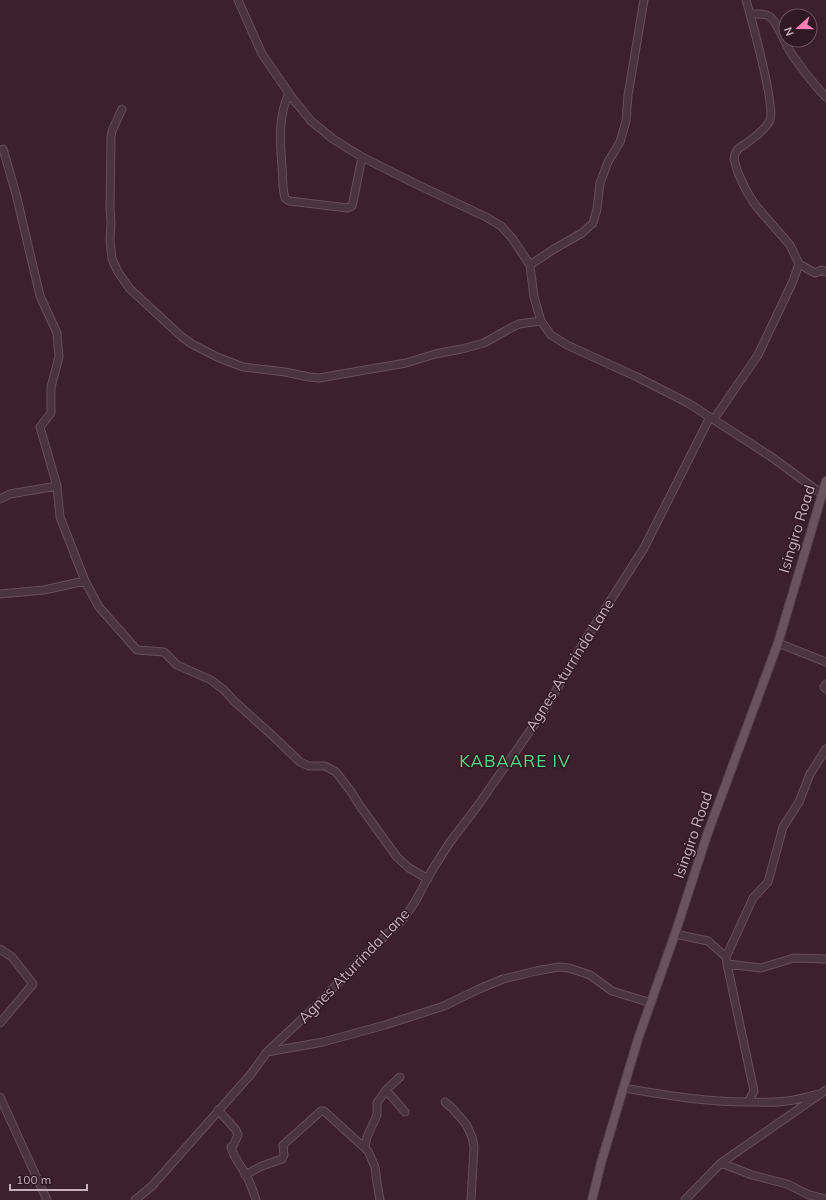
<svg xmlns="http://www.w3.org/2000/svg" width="826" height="1200" viewBox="0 0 826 1200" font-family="Mulish,sans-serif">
  <rect width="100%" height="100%" fill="#3c202d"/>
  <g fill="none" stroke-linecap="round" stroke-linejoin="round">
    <defs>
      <path id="minor" d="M238,0L262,54L293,99L311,121L333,139L362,157L416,184L486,217L501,226L512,238L530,265L534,297L541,321L551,335L567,345L637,377L688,403L770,456L822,494
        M746,0L750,14C756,14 764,13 769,16C777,21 785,44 791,53C802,69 813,84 826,97
        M289,93C278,117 280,141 282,167C283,177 282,188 285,198L289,201L348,208L352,206L353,202L362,157
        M122,109L112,131L111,137L110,208L111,222L110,240L112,259L118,272L130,289L182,337L192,344L217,357L243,367L285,372L309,377L319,378L406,363L435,354L462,349L484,343L507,330L519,324L541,321
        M3,149L16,194L40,296L57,333L59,357L51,387V413L40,427L57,486L60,517L85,581L99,607L137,650L164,652L177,665L211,680L224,690L234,701L275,738L300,762L309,766H325L336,772L352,793L360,806L397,857L409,868L428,879
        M799,264L815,273L822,270L826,272
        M530,265L554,249L582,233L593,223L597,209L600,183L608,162L620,142L626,121L628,95L644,0
        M714,419L758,355L793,281L799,264L790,245L756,206L747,192L738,173L734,159L735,154L738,149C747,143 766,130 770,120C775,105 755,33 750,14
        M0,499L10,494L57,486
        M0,594L44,590L85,581
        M778,643L826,662
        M826,684L824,687L826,689
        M675,934L708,941L726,957L727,964L754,1091L748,1102
        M0,949L12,957L33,984L0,1023
        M726,957L753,898L768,882L783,827L799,802L810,774L826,749
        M727,964L761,968L794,958L826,959
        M267,1052L323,1042L385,1025L444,1006L479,989L503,979L536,971L559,967L569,968L590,975L612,991L651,1003
        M623,1088C665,1095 705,1102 748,1102C761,1102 774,1103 787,1101C798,1100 810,1096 820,1094
        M386,1090L405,1112
        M0,1097L47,1200
        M445,1102L452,1108L466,1124L472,1137L474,1147L471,1200
        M218,1110L236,1130L238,1135L234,1144L231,1147C234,1158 238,1161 243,1170C249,1179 253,1190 256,1200
        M365,1148L367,1137L377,1115V1103L386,1090L400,1077
        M721,1163L752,1175L787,1184L809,1195L826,1199
        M245,1175L262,1166L282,1159L284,1155L283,1145L321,1111H324L368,1151L375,1167L377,1183L380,1200
        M135,1200L152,1186L251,1074L267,1052L321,1001L359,961L403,919L415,902L431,872L450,842L476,808L544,711L584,642L644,548L710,417
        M685,1200L721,1163L826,1090"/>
      <path id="major" d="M592,1200L601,1163L638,1039L675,934L707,835L778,643L826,481"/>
    </defs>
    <use href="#minor" stroke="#674f5a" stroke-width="9"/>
    <use href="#major" stroke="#553d48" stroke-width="10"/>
    <use href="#minor" stroke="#4c343f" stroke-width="7"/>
    <use href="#major" stroke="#6c525e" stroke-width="8"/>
  </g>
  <g text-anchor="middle" stroke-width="3" stroke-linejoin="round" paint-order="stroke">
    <g font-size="15" fill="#c8afba" stroke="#311924">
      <text transform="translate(797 529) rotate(-73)" y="5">Isingiro Road</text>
      <text transform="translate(570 665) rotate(-58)" y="5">Agnes Aturrinda Lane</text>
      <text transform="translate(693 835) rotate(-71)" y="5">Isingiro Road</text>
      <text transform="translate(354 966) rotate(-46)" y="5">Agnes Aturrinda Lane</text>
    </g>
    <g font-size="17" letter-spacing="1" fill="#56dc89" stroke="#311924">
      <text x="515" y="767">KABAARE IV</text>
    </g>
  </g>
  <g transform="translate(798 28) rotate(249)"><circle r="19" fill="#311924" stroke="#6d5560"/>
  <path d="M0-3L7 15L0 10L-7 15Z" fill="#ff7db6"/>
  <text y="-6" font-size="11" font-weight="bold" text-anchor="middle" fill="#c8afba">N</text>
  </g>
  <path d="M10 1184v6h77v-6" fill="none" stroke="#c8afba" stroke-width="2"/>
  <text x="16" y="1184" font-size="12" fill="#c8afba" stroke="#311924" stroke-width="3" paint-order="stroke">100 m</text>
</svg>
